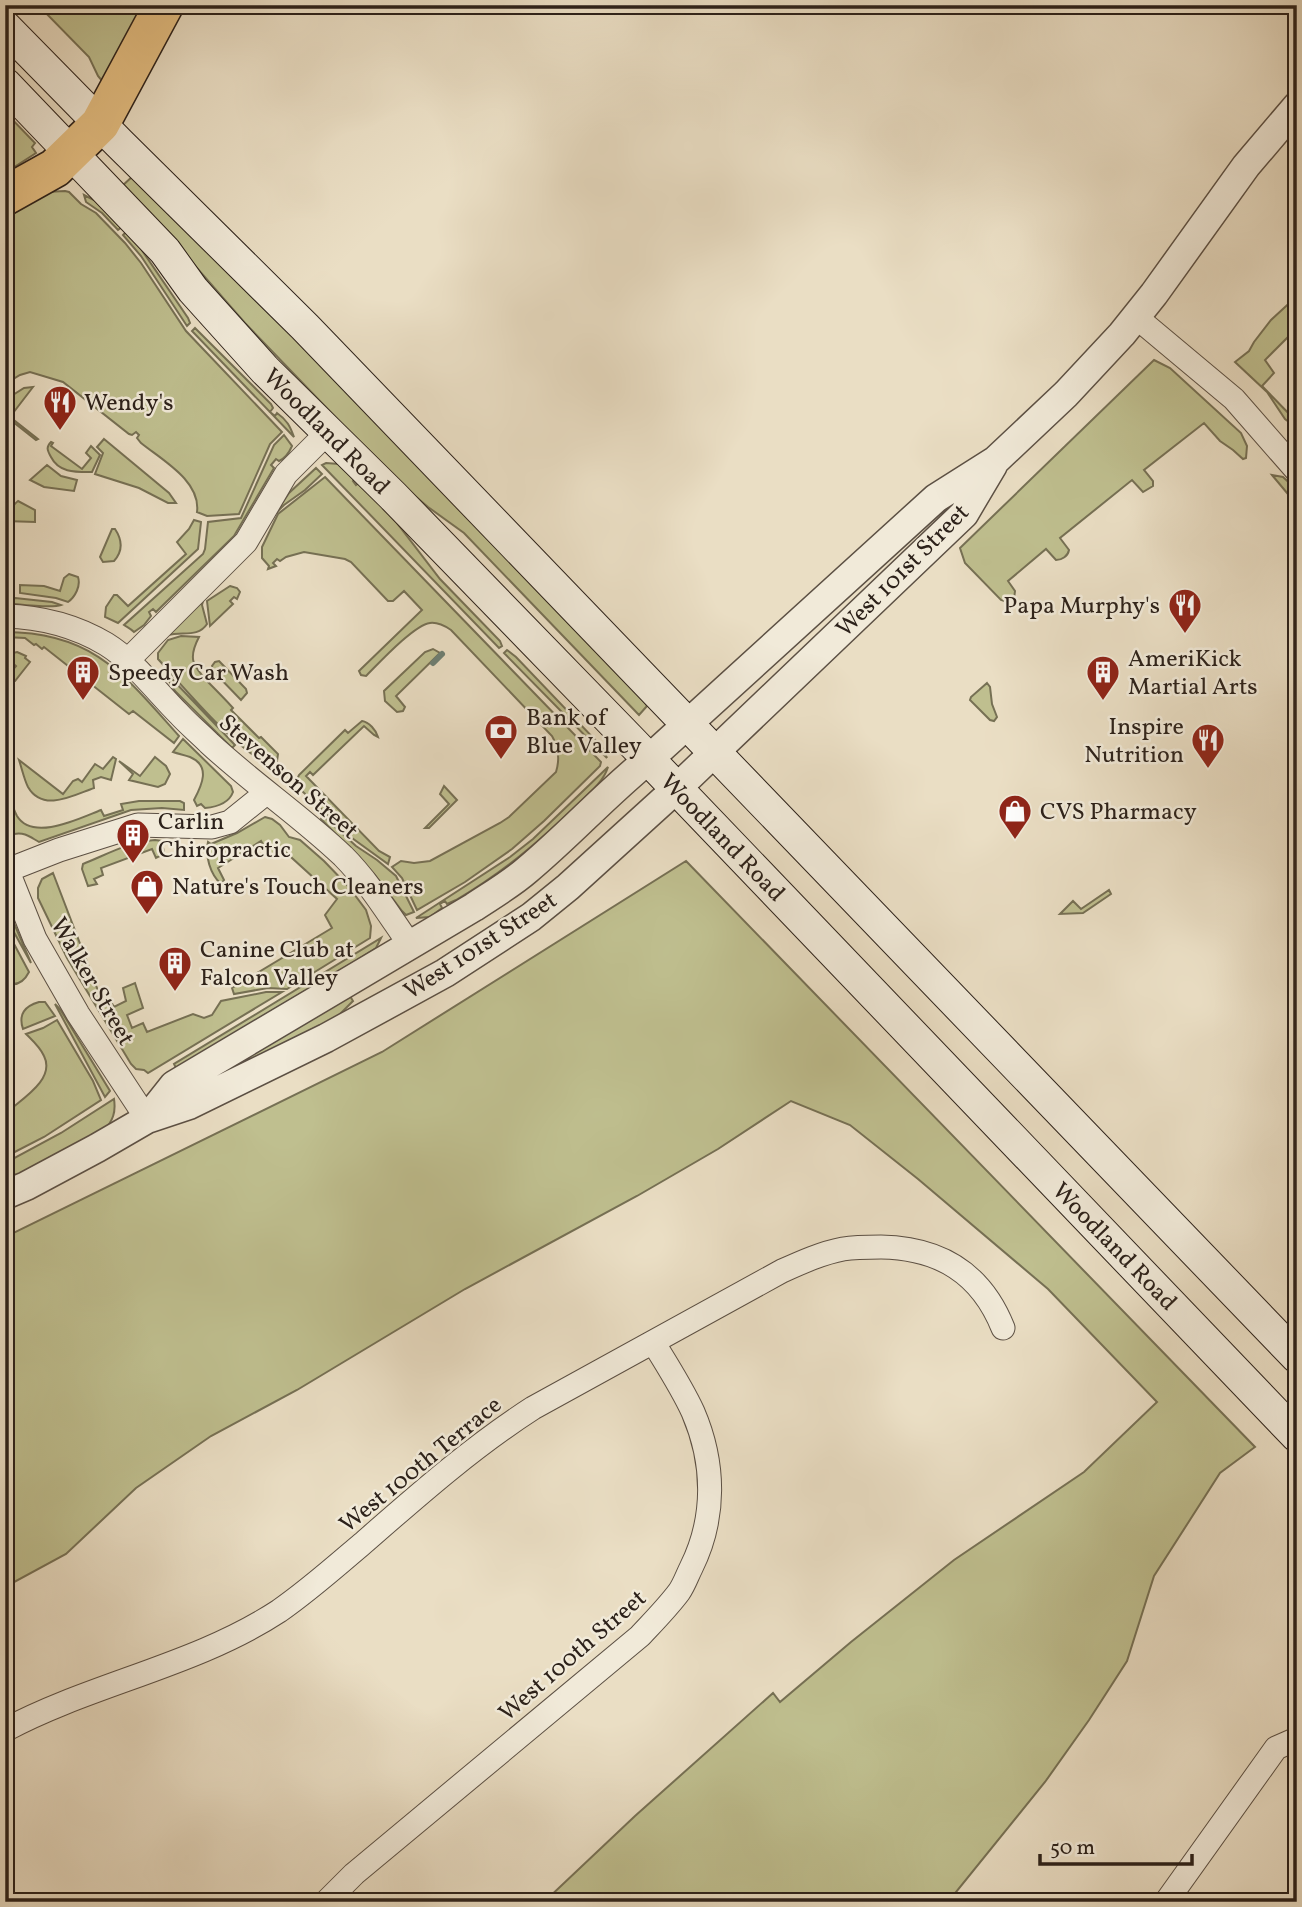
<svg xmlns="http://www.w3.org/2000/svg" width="1302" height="1907" viewBox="0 0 1302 1907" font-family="Vollkorn,serif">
  <rect width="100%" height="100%" fill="#eadec4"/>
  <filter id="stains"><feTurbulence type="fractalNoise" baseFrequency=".00286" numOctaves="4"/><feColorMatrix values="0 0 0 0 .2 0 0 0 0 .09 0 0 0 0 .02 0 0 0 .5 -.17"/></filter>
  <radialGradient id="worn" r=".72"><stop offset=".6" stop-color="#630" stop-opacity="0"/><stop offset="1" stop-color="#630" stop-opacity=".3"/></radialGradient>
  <path fill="#bfbf8f" stroke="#767054" stroke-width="2" d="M38,5H155L103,82L98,76L89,57Z
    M5,112L35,143L32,147L36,153L5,173Z
    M134,175L243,281L643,699L647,706L639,715L464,533L428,507L395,479L245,323L169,236L121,187Z
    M65,191L69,192L81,204L96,213L125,243L141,263L186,331L282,432L270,444L239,514L207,516L197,512C201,481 162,460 141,443L137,438L139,435L136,432L132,435L129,434L63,382L30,372L20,375L5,384V219L46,192Z
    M84,195L96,201L122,227L118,230L102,213L86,202Z
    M126,232L137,243L188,318L190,323L187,326L141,256L123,235Z
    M1297,296V328L1265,360L1274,373L1262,386L1297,422V428L1285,419L1267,392L1235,362L1249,351L1254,342L1271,320Z
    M195,328L271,404L273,408L270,412L275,416L277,413C287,420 290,426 294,437L192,331Z
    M1154,360L1170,368L1241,433L1247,446L1246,458L1243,459L1233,450L1220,441L1204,423L1144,470L1153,481V486L1143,492L1132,480L1060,538L1069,550C1068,556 1062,560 1056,560L1046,549L1008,581L1015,591L1014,599L1007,602L1001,600L965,563L960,548Z
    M33,387L10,417L38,439L36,440L8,418L5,419V400L24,388Z
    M284,435L292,446C289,453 286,458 279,461L276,459L271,465L274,468L234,536L161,607L156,612L153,609L149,612L151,616L144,625L134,632C131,629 127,627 124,625L203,554L205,549L208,522L241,518L274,445Z
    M104,439L169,493L176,503H168L139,488L95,474L103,453L97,447Z
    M51,442L53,443L51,446L82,469L91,458L86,453L91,446L100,455L92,472C76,472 59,473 51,457C47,450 46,447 51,442Z
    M326,463L339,464L356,478L353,481L356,485L360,482L393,518L440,579L500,641L502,646L499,648L322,465Z
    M47,465L61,476L77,480L74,491L44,487L30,480Z
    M316,468L322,474L305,490L284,505L275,514L289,493Z
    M1272,475L1283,477L1297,490V505Z
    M325,477L601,762L600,766L544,821L512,849L465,882L417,910L402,878L392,867L401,861L414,863L430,861L500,823L509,817L556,772C560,759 559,748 552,736L451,630C445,626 438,622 430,623C414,625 379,663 366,676L361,675L359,671L361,669L422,610L404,591L393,601H388L351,562L345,559L304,552L286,557L280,561L277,559L273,563L276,566L268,569L269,566L262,558V547L278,514Z
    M18,501L35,510V522L5,521V515C12,511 12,505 18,501Z
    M194,520L201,522L198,549L118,623L105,617L106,607L114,595H117L128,606L186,554L177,542L189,529Z
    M112,529H115C123,541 123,551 114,561L103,562L100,557Z
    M69,574L78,577C81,586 75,597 68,602L56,598L20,593V585L44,586L60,591L64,578Z
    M230,586L237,588L240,592L237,599L234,597L230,601L233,604L210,626L207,601Z
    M15,598L52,602L61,605C51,609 19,604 5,603V599Z
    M203,601L202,605L207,624C198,638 182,631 168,635Z
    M5,632C94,632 125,676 179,736L174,743L133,711L129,714L44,647L42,649L36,644L34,645L25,638L5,637Z
    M181,636L199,637C188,658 192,665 208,682C217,691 225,699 233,708L231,710L259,738L261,737L278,754L277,761L268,765C229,742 189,693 158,659V653L168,640Z
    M433,649L440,653L396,696L405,707L403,711L397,712L385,701L384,691L425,652Z
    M507,650L516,657L602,747L607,758L504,653Z
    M17,652L26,656L25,658L30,662L15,681H11L5,689V679L16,666L8,659L5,661V655Z
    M219,661L246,689L247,693L241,700L213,671L212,666L215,662Z
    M172,679L235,745L232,748L175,691L169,681Z
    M987,683L990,687L992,704L997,717L994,721L990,720L970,700L971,697Z
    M362,721C369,722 376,730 378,737L374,735L364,726L313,775L310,772L306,776L379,851L390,857L388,864L352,838L301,790L294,786L299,775L345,730L348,733Z
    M183,739L231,786L233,792C229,803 216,807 205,808L201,804L197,806L194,800C202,785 211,766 190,757C184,755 179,754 173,752Z
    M113,757L116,759L111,780L101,777L93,780L94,788C74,795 43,813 28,787C24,779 22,769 19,760L63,794L73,781L78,779L82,782L95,764L103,769Z
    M155,757L166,766L170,774L165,784L158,787L129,780L133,774L119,761L140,776Z
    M608,767C603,783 588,794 577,805C538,843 503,872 456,900L447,904L445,901L440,904L442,908L430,917L416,918L510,857L533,839Z
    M5,784C9,794 12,807 17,816C33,842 80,818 101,810L104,816L123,810L121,804L139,801H180L184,803V810L162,808L131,810L39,842C30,837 25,832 14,834L5,811Z
    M444,786L457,800L429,828H425L449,804L440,794Z
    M323,816L356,846L377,860L396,876L414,912L406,915L402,911L374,874L321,819Z
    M265,817L272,819L280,825L289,837L300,840L324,861L348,886L366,910L371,926L370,938L287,989L268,988L234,994L232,988L332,928L325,915L337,899L282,849L274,858H271L261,841L218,868L224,880L221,884C210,874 205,856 208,842L211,844L237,833Z
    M155,840L162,841L164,854L156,858L152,849L101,868L103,875L94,879L97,884L88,886L82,869L83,864C108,854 128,842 155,840Z
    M686,861L1255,1447L1220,1473L1154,1576L1127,1661L1089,1720L1045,1782L948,1902H544L635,1816L773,1693L780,1702L851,1642L954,1560L1084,1472L1157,1402L1048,1289L918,1179L850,1125L791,1101L718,1149L637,1196L465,1289L297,1390L211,1436L136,1488L66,1554L5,1587V1237L382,1052Z
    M53,873L102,1001L106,999L110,1000L114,1007L126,1001L123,988L135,983L143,1008L127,1015L132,1028L143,1023L147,1032L193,1014L204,1018L212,1015L221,1001L266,992H282L148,1073L144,1070L136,1069L131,1064L67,958L38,898V888L42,879Z
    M1109,890L1111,894L1083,913L1060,914L1073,901L1081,909Z
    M5,902L31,963L5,916Z
    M5,927L29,972C24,982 17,987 5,983V971L10,967L5,961Z
    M381,938L376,948L357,960L176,1068L174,1064Z
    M350,996L353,1001L330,1024L218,1082L216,1076Z
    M39,1002H45L55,1016L23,1029C18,1014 25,1006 39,1002Z
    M55,1004L60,1009L110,1091L105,1097Z
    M57,1020L93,1081L101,1100L44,1137L5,1157V1114C20,1100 56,1080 44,1056C40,1047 32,1040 26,1034L43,1028Z
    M114,1099C116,1112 113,1121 104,1130L18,1175H15L13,1171L7,1174L9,1179L5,1181V1163L61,1133Z"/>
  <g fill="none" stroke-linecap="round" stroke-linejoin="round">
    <path stroke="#6d7f73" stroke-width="6" d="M433,663L442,654"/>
    <defs>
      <path id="minor" d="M1136,317L1234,399L1297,471
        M5,616C42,617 74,625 106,644C135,662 155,690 179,714C188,724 199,733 209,743C252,783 301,816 343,856C369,882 389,915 410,945
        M128,660L246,542L286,474L328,432
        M5,864L35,939L78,1014L147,1119
        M8,870L59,850L138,825L212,827L230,822L266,793
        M5,1730C93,1683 195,1666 279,1611C308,1591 335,1567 362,1544C417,1496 471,1448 533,1408L782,1271C802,1262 822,1253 843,1249C855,1247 869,1247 881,1247C940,1248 981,1273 1003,1328
        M326,1902L354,1874L640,1636C653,1622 667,1608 679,1592C684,1585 687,1576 691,1568C716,1518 715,1463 693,1412C682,1388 667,1365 653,1342
        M1166,1902L1276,1748L1292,1741H1297"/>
      <path id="tertiary" d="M147,1119L174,1085L474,907C492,895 511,884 527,870C569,835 606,794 648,760L936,498L996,460L1066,394L1122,334L1154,294L1246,166L1297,106
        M5,1195L26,1186L97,1148L147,1119L189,1105L326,1038L445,973L531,917L568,887L676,789L964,514L993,465"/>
      <path id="secondary" d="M5,27L119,143L305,327L1297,1357
        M5,84L165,251L193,290L265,370L393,496L633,743L1297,1436"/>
      <path id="motorway" d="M5,196L55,168L100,124L164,5"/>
    </defs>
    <use href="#minor" stroke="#5c5044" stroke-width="25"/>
    <use href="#tertiary" stroke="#5c5044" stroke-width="31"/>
    <use href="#secondary" stroke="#2c211a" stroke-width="34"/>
    <use href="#motorway" stroke="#2c211a" stroke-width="41"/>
    <use href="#minor" stroke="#f1ead9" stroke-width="23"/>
    <use href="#tertiary" stroke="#f1ead9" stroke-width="28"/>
    <use href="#secondary" stroke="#f1ead9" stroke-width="32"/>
    <use href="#motorway" stroke="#e5bf82" stroke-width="38"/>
  </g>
  <defs>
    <symbol id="restaurant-pin" viewBox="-11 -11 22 30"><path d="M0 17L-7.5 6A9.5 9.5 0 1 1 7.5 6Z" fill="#8f2418" stroke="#f1ead9"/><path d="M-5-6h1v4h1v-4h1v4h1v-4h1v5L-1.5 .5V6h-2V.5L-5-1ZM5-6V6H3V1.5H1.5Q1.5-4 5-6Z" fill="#fff"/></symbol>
    <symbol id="building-pin" viewBox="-11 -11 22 30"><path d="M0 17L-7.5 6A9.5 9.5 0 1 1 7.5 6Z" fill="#8f2418" stroke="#f1ead9"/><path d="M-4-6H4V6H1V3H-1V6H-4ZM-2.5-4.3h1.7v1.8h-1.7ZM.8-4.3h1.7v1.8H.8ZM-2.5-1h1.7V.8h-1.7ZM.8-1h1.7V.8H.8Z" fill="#fff"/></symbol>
    <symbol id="bank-pin" viewBox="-11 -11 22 30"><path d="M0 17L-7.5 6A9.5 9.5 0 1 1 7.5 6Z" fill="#8f2418" stroke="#f1ead9"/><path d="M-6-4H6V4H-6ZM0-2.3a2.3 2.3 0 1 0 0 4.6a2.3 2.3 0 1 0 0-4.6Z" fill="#fff"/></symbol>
    <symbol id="shop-pin" viewBox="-11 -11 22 30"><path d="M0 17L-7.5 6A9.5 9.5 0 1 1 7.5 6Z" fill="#8f2418" stroke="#f1ead9"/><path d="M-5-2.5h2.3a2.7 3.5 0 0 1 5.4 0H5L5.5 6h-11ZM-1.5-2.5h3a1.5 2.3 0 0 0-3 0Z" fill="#fff"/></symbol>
  </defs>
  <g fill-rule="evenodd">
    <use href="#restaurant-pin" x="41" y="383" width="38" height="52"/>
    <use href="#restaurant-pin" x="1166" y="586" width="38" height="52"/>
    <use href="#building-pin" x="64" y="653" width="38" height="52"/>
    <use href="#building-pin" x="1084" y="653" width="38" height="52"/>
    <use href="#bank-pin" x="482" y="712" width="38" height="52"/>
    <use href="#restaurant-pin" x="1189" y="721" width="38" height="52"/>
    <use href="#shop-pin" x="996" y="792" width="38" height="52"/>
    <use href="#building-pin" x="114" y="816" width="38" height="52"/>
    <use href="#shop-pin" x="128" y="867" width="38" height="52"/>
    <use href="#building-pin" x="156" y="944" width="38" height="52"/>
  </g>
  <g text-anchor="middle" stroke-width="5" stroke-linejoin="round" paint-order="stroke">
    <g font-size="24" fill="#2c211a" stroke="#f1ead9" text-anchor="start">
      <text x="84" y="410">Wendy's</text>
      <text x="1160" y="613" text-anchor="end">Papa Murphy's</text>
      <text x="1128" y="666">AmeriKick<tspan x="1128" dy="28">Martial Arts</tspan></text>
      <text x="108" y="680">Speedy Car Wash</text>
      <text x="526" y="725">Bank of<tspan x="526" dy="28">Blue Valley</tspan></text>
      <text x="1184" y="734" text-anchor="end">Inspire<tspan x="1184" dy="28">Nutrition</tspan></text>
      <text x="1040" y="819">CVS Pharmacy</text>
      <text x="158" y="829">Carlin<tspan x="158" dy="28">Chiropractic</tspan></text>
      <text x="172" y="894">Nature's Touch Cleaners</text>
      <text x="200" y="957">Canine Club at<tspan x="200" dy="28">Falcon Valley</tspan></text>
    </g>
    <g font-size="24" fill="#2c211a" stroke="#f1ead9">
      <text transform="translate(327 431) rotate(45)" y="8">Woodland Road</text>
      <text transform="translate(902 570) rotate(-45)" y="8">West 101st Street</text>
      <text transform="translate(289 776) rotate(41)" y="8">Stevenson Street</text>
      <text transform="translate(723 837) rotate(46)" y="8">Woodland Road</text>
      <text transform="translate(480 945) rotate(-33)" y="8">West 101st Street</text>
      <text transform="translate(93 981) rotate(60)" y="8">Walker Street</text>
      <text transform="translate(1115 1246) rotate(46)" y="8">Woodland Road</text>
      <text transform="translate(420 1464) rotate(-39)" y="8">West 100th Terrace</text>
      <text transform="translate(572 1655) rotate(-41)" y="8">West 100th Street</text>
    </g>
  </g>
  <rect width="1302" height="1907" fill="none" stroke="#eadec4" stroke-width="28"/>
  <rect x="7" y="7" width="1288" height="1893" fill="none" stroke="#2c211a" stroke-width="3.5"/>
  <rect x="14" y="14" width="1274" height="1879" fill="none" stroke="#2c211a" stroke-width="2"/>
  <path d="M1040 1854v10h152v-10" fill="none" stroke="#2c211a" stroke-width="3.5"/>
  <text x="1050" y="1854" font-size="21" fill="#2c211a" stroke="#f1ead9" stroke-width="5" paint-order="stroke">50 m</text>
  <rect width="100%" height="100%" filter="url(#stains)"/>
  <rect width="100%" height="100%" fill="url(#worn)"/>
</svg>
